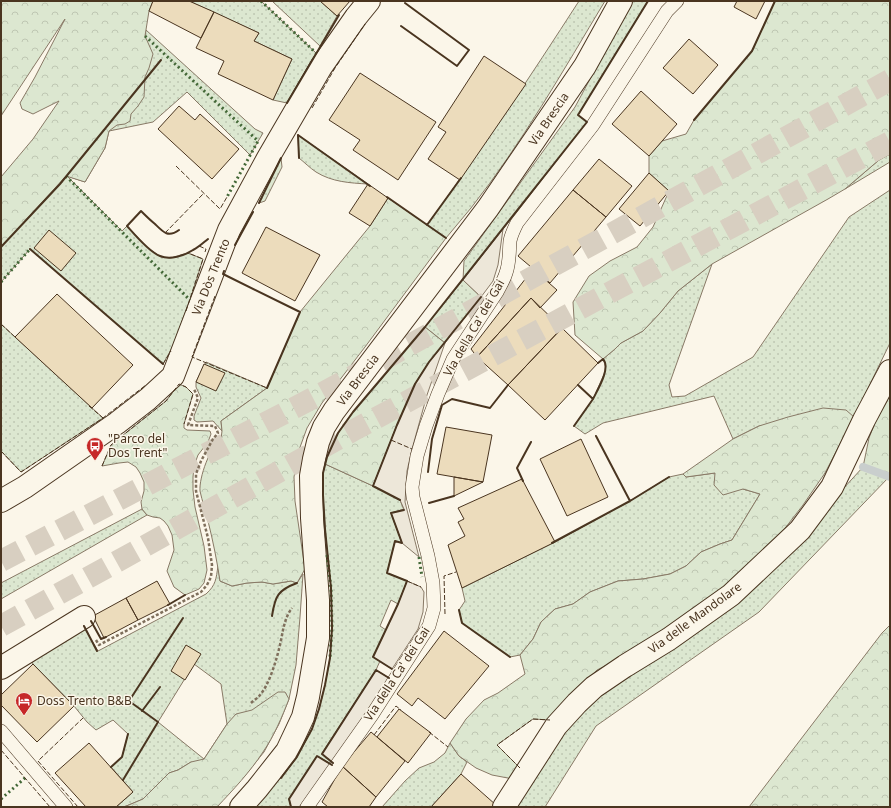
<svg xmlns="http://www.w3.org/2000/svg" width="891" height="808" viewBox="0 0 891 808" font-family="'Noto Sans',sans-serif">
  <defs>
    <pattern id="grass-dots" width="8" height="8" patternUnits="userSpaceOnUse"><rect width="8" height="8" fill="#dce7d0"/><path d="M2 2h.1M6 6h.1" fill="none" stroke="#bec7b2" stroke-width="1.8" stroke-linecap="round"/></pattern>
    <pattern id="forest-crowns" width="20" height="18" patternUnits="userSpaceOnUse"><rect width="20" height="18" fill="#dce7d0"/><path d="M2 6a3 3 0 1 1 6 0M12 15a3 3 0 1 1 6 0" fill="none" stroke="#bec7b2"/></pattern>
  </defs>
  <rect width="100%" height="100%" fill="#fbf6e9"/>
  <path fill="url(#grass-dots)" stroke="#887966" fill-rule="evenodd" d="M189,1H261L316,53L287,103L273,100L292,59L254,41L259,33Z
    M272,1H320L337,16L320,46Z
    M579,1H605C563,71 522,143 471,208C463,218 454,228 446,238L427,225C480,152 530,77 579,1Z
    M632,1H648L578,115L587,122L463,280L481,297L445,343L425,327L463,280L464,261L575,107Z
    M146,30L255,129L263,133L250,155L187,92L153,122L109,131L105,148L85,182L67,176L122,231L127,226L147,247L155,253L161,257L171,258L188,253L203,259L190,300L172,348L163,364L30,249L1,282V247L60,184L145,36Z
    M298,135L368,184C350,183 332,182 316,172C310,168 304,162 299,158Z
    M890,154V162L845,189L879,160Z
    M281,158L282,167L265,201L259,203Z
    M890,190V343L854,417L759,426L733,439L714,396L603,423L585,434L574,426L593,399L605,372C606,367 606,363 603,359L615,349L621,343L643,331L660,313L678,291L712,264L669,385L672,397L685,396L753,357L849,217Z
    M1,324L103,418L21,472L1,451Z
    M206,362L267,388L221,421L222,431L213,421L197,422L194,420V416L201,398L196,387V382Z
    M325,464L373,486L400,500L404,510L391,513L402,543L395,541L387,573L407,581L398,604L391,600L380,626L386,630L373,657L380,661L376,670L322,753L333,763L332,765L318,756L289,799L291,807H256L297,758L312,729L319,709L325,685L330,658L332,628L331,588L325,529L323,495V473Z
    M863,467L889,477L759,612L596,726L545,807H512L576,715L842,490Z
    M715,473L743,489L760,494L732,540L720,544L701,552L686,566L670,574L643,579L618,581L590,592L573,604L555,609L541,622L533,639L520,655L510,657L462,623L459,610L465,601L462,588L555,542L630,501L669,477L683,474L686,477Z
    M142,509L147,515L1,599V583Z
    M218,566L220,581L232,586L247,583L262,582L273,584L291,581L297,583L303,574L300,617L296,665L289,699L279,724L264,752L243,778L191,762L178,770L169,773L143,799L124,807H116L133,792L111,767L122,757L128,734L113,720L96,730L87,722L74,706L33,664L30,658L82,624L98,651L206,594C216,585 216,579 218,566ZM194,664L221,684L227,724L204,759L158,722Z
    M450,743L459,756L467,762L461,774L431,807H382L405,781L419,768L434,762L445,753Z"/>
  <path fill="url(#forest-crowns)" stroke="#887966" d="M1,1H153L149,11L145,36L153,54L149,68L145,77L144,97L138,106L131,114L130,121L125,124L117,125L109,131L105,148L85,182L66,176L1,247V177L33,139L59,101L33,114L22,109L20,103L35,77L65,19L1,116Z
    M775,1H890V154L879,160L845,189L828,199L712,264L678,291L660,313L643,331L621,343L615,349L603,359L575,335L573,302L589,276L610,261L637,247L653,227L669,191L649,173V156L662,141L686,134L694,120L752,51Z
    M388,198L446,238L365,347L322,403L307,428L299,450L294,477L295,501L305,569L297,583L291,581L273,584L262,582L247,583L232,586L220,581C217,561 213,541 208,521C206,511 202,501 200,491C199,477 210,447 221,439L222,431L221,421L267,388L300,312L370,226Z
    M425,327L445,343L429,362L415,384L397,425L373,486L325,464C333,432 357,407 378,383C394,364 410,345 425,327Z
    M179,384L186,387L193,394L184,424V428L187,430L210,431L211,434L208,442L198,455L194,466L193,477V490L195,507L204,546L207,570L204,583L199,589L185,595L174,587L167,571L174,550L172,535L168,526L164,521L160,518L153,517L147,515L142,509L141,502L144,491V482L140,473L136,467L128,462L119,463L102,466L111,445L127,432L166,401Z
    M890,388V477L863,467L869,438L886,394Z
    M823,408L846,410L854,417L825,473L803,505L779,536L723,590L625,656L597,670L565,701L550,720L533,719L497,745L520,768L513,779L492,775L476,768L459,756L450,743L466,719L484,700L498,693L525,674L520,655L533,639L541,622L555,609L573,604L590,592L618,581L643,579L670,574L686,566L701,552L720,544L732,540L760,494L743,489L723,495L714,485L715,473L686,477L683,474L733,439L759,426L788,417Z
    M890,625V807H749L882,633Z
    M278,692H285L289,699C282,717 274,736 263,752C250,772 233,790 217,807H124L143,799L169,773L178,770L191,762L204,759L227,724L236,714L252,710Z"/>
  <path fill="#ede7d9" stroke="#887966" d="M503,229L498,265L493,281L481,297L463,280Z
    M445,343L427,395L412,449L407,471L405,502L419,557L402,543L391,513L404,509L400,500L373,486L397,425L415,384L429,362Z
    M407,581L421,587L424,592L423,612L418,629L392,669L373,657L398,604Z
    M376,670L389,678L333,763L322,754Z
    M317,756L332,765L299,807H291L289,799Z"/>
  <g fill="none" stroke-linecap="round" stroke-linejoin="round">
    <path stroke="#c9cecd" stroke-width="8" d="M863,467L890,477"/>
  </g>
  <path fill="#ecdcbc" stroke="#4a3520" d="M153,1H189L214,12L201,38L149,11Z
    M320,1H350L337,16Z
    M737,1H765L756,19L734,7Z
    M214,12L259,33L254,41L292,59L273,100L218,74L224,61L196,48Z
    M689,39L718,65L693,94L663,68Z
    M484,56L526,84L460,180L428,159L446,132L438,127Z
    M360,73L436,122L398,180L353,150L360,140L329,120Z
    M641,91L677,124L649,156L612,124Z
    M179,106L195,120L200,114L239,149L212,179L158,129Z
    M599,159L632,186L606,217L573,190Z
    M649,173L669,191L640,226L619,209Z
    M368,184L388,198L370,226L349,213Z
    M573,190L606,217L550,283L518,256Z
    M266,227L320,255L295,301L242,273Z
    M49,230L76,253L61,271L34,248Z
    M533,269L557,290L540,308L531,298L477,357L471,349Z
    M57,294L133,365L92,408L15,337Z
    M531,298L562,328L508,385L477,357Z
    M562,328L598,363L545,420L508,385Z
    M204,364L225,373L216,391L196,382Z
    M446,427L492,435L483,482L437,474Z
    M581,439L608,497L567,516L540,459Z
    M454,477L483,482L454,496Z
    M522,479L555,542L462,588L448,545L465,536L458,522L464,519L458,508Z
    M157,581L170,604L138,620L126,598Z
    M126,598L138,620L104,638L93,616Z
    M444,631L489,666L445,719L418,698L412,706L397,694Z
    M186,645L201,654L185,680L171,671Z
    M33,664L74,706L37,742L1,705V695Z
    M399,709L431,733L408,763L377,737Z
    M371,732L405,761L376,797L342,766Z
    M89,743L133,792L116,807H86L55,773Z
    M342,766L376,797L369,807H328L322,802Z
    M461,774L496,805L495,807H431Z"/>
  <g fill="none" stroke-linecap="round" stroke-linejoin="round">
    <path stroke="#d8cfc1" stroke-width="22" stroke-dasharray="22 11" stroke-linecap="butt" d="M1,561L319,395L890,80
      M1,626L354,430L890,142"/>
    <defs>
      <path id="lane" d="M1,731L66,807
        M307,807L372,715L429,626L434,608L433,583L428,556L413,497L412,487L417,456L426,426L438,394L453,359L497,292C500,286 504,280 506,273C510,262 509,252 510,241C511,235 514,229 517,223L593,125L667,11L677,1"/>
      <path id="street" d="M1,501L25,487L117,423L148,399L173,376L229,230L268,158L321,67L356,17L369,1
        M1,668L84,617
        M504,807L556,726L577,703L594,687L625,666L669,639L731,595L800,530L832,487L864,420L890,371"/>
      <path id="secondary" d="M241,807L257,789L287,751L303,717L308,697L318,638V600L312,518L311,476L314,459L318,442L324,427L334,411L488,208L585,66L621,1"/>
    </defs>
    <use href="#lane" stroke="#4a3520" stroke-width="14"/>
    <use href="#street" stroke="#4a3520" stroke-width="24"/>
    <use href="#secondary" stroke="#4a3520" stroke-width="24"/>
    <path stroke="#7f6f5c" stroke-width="2.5" stroke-dasharray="3 2" stroke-linecap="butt" d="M96,640L99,645L201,592L207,585L211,577L212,565L208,538L196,491V474L201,461L213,439L218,433L215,426L188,425L198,398L194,389
      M251,703C254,700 258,698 260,695C269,685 276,661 279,649C283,634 283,620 292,608"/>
    <use href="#lane" stroke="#fbf6e9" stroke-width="13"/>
    <use href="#street" stroke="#fbf6e9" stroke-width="22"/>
    <use href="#secondary" stroke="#fbf6e9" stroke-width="22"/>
    <path stroke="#436837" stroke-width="3" stroke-dasharray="2 3" stroke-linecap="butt" d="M261,1L316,53
      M145,36L258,141L227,197
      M66,176L190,300
      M1,282L30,249
      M327,555L331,588L332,628L330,658
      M419,557L422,577
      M1,799L25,778"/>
    <path stroke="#4a3520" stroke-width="1" stroke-dasharray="5 2" stroke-linecap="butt" d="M312,108L335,68L365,24
      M176,166L220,209L227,197
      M165,233L204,193
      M199,246L206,249L205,252
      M215,296L192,357L267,388
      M186,311L203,259L188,253
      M1,324L16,338
      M163,364L171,351
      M89,406L103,418
      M391,440L412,449
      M1,451L21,472L103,418L146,385
      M102,466L111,445L127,432L166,401L179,384L186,387L193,394L184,424
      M407,581L421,587
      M445,614L444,576L456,572
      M429,732L448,747
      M374,735L396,706L401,710
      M1,750L50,807
      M520,768L497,745L533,719L550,720
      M78,807L38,761L83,718"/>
    <path stroke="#4a3520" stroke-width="2" d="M401,26L457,66L469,50L405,3
      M287,103L339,15
      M694,120L752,51L775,1
      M298,135L370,186
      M298,135L299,158
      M387,197L446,238
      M259,203L281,158
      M427,225L461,178
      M179,230C168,238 163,232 155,224C150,220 145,215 141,211L127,226C135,235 149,252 160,256C170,260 184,256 193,250C199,247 203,243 208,239
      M235,245L253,212
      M1,247L60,184L161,60
      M30,249L163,364
      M224,271L223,274L300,312L267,388
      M593,399C598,389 611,368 603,359L598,363
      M574,426L593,399L578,385
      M596,436L630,501
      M428,472L432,439L442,405L452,399L490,408L508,385
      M523,481L517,468L531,442
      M400,500L373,486L397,425L415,384L429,362L481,297
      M429,503L454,496
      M552,543L630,501L669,477
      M168,605L185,595
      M459,610L462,623L510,657
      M272,616C275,596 278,590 297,583
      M91,621L101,639L106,637
      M84,626L97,651
      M392,669L373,657L398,604L407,581L387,573L395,541L402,543L391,513L404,510
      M142,711L160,687
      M333,763L322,754L376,670L389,678
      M111,767L122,757L128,734
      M281,778L296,758L312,729L319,709L325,685L330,658L332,628L331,588L325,529L323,495V473L327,457L338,433L353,412L425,327L587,122L578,115L648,1
      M123,780L158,722L129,701L183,618
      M291,807L289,799L317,756L332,765"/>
  </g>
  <defs>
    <symbol id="bus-pin" viewBox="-11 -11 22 30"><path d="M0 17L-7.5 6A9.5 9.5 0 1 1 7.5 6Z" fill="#c62828" stroke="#fbf6e9"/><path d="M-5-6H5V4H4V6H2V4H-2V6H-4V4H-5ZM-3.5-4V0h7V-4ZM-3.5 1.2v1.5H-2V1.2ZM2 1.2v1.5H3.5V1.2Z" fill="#fff"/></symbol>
    <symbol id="hotel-pin" viewBox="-11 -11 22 30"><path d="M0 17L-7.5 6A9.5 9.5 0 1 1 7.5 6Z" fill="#c62828" stroke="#fbf6e9"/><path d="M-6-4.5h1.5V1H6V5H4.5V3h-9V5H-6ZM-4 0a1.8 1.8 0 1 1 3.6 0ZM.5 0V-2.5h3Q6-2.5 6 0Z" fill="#fff"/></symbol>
  </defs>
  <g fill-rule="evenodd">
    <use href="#bus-pin" x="85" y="436" width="20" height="27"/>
    <use href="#hotel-pin" x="14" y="691" width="20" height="27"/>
  </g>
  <g text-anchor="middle" stroke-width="3" stroke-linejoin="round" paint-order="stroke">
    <g font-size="12" fill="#4a3520" stroke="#fbf6e9">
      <text transform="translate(549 119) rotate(-56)" y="4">Via Brescia</text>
      <text transform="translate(211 277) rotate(-68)" y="4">Via Dòs Trento</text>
      <text transform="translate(474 328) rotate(-60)" y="4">Via della Ca' dei Gai</text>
      <text transform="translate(358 380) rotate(-53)" y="4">Via Brescia</text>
      <text transform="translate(695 618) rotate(-36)" y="4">Via delle Mandolare</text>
      <text transform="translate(397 674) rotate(-57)" y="4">Via della Ca' dei Gai</text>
    </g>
    <g font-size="12" fill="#4a3520" stroke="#fbf6e9" text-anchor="start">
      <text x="108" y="443">"Parco del<tspan x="108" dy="14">Dos Trent"</tspan></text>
      <text x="37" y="705">Doss Trento B&amp;B</text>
    </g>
  </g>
  <rect width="891" height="808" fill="none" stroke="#4a3520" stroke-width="4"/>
</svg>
